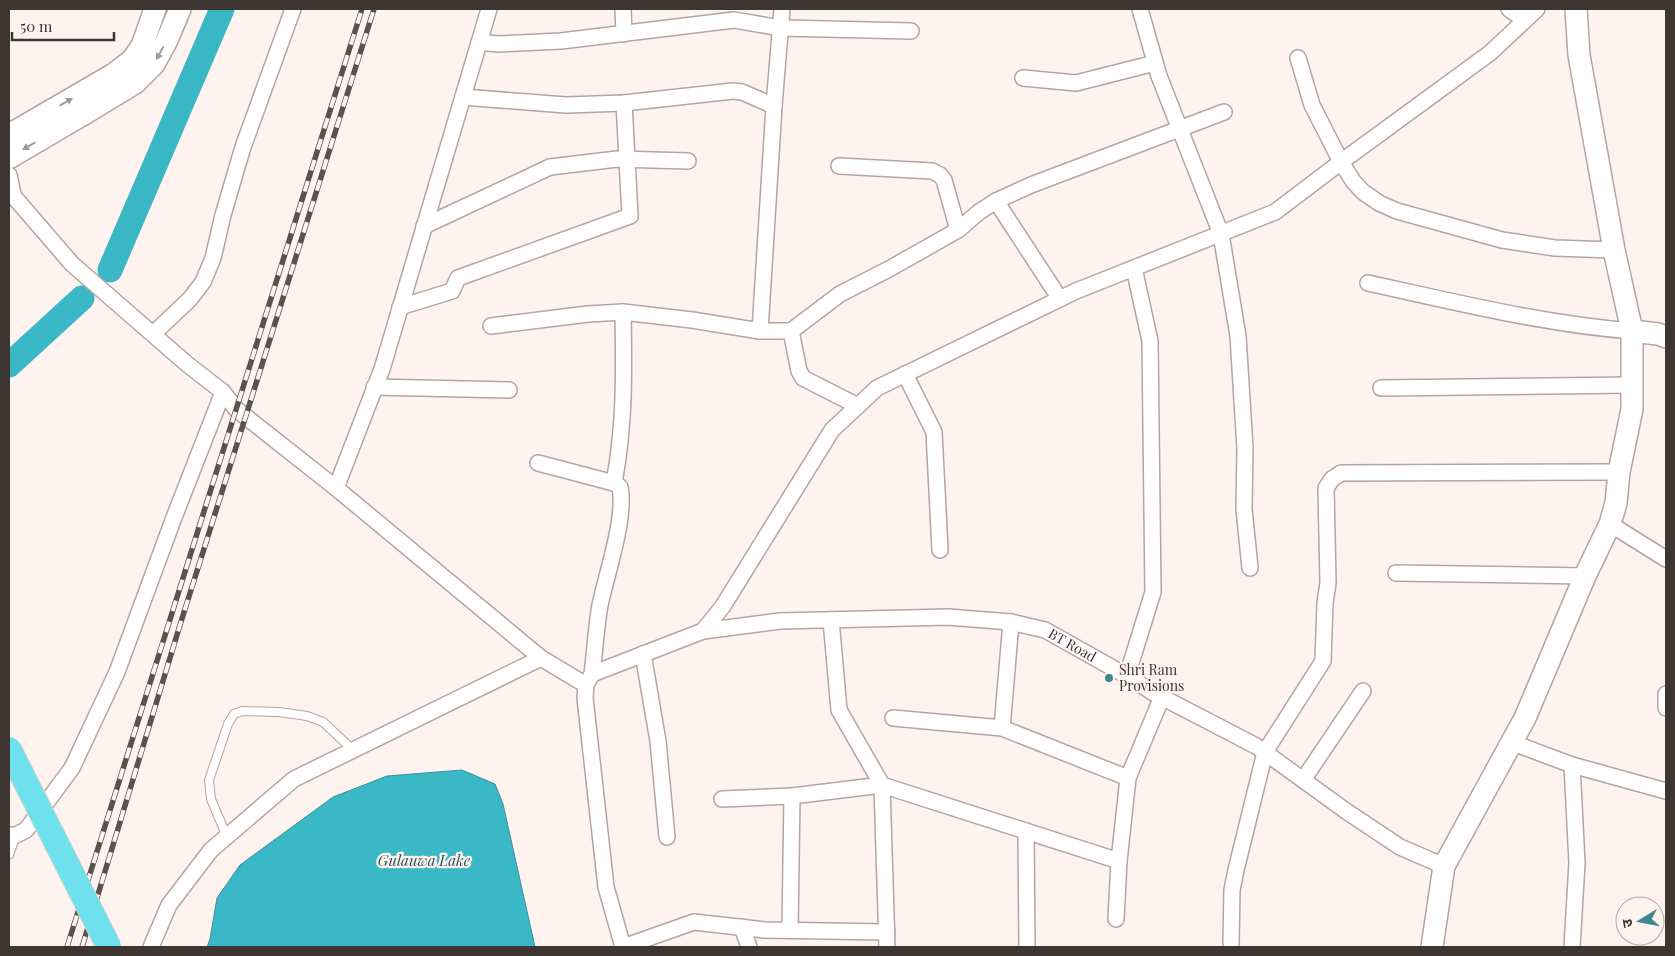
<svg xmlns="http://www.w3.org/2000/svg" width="1675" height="956" viewBox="0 0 1675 956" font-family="'Playfair Display','Noto Sans Devanagari',serif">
  <rect width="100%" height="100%" fill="#fff3ef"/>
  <path fill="#3bb8c6" stroke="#3b919a" d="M462,770L495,784L503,804L535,947H207L210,939L217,898L240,865L333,797L387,776Z"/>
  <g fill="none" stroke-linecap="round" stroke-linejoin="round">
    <path stroke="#3bb8c6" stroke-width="25" d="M110,270L222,9
      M9,365L82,298"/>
    <defs>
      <path id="lane" d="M227,837L211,799L209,780L228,724L234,714L242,711L279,712L307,716L323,722L353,750
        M9,855L16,835"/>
      <g id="street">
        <path d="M623,9L624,34"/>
        <path d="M1140,9L1159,76L1221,234L1238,336L1245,448L1244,509L1250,568"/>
        <path d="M1509,9L1525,20"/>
        <path d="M479,42L498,44L561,41L734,20L781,28L911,31"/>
        <path d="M1298,58L1312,105L1341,162L1353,181L1363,192L1379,203L1397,211L1502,240L1555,248L1614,250"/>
        <path d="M1023,78L1076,83L1155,63"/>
        <path d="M463,97L566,105L624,103L733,91L742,92L774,106"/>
        <path d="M839,166L932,171L940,175L944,180L958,230"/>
        <path d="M9,175L13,194"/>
        <path d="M9,191L72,264L187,364L223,392L236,409L336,488L541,658L586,685"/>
        <path d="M996,201L1060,299"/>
        <path d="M424,226L550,167L617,159L688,161"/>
        <path d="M1368,283C1455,302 1543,324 1632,331"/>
        <path d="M400,307L452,291L458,278L630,216L624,103"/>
        <path d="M491,326L588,314L623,312L692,320L760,331H791L840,294L889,269L958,230L979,212L996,201L1031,185L1224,112"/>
        <path d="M760,331L774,106L782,9"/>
        <path d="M791,331L799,371L803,378L858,406"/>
        <path d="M153,334L190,299L203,282L213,258L223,215L243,147L293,9"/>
        <path d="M905,374L934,432L940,550"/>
        <path d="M374,387L509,390"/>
        <path d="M1381,388L1633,385"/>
        <path d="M538,463L614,483L620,487C626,518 607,572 600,605C596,627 595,651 592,674"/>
        <path d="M614,483C625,424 624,372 623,312"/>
        <path d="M336,488L382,369L489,9"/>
        <path d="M1610,524L1666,559"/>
        <path d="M1396,573L1585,576"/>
        <path d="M831,620L839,710L882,785L887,947"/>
        <path id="s1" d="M703,631L780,621L948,617L1011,622L1045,630L1127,676L1152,692L1256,746L1346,811L1400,847L1444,866"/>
        <path d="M643,654L658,741L667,837"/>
        <path d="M1127,676L1153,592L1150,341L1134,268"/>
        <path d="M1666,694V708"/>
        <path d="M893,718L1002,728L1128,778"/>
        <path d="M1002,728L1011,622"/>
        <path d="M1513,743L1572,765L1666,791"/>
        <path d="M1303,780L1363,691"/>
        <path d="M722,799L792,796L882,785L1119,861L1128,778L1162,697"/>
        <path d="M1026,831L1027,947"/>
        <path d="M9,835H16L26,830L72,768L117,672L173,520L223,392"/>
        <path d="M1116,919L1119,861"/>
        <path d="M742,927L749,947"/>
        <path d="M790,930L792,796"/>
        <path d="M1231,943L1232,890L1236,870L1265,752L1323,661L1325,603L1328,583L1326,488L1332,479L1341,473L1619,472"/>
        <path d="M151,947L169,905L211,850L294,779L541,658"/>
        <path d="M623,947L606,887L585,698L586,685L592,674L703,631L723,606L832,430L877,388L1076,291L1275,212L1341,162L1490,53L1537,9"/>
        <path d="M623,947L694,922L765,930L887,932"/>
        <path d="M1572,947L1577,863L1572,765"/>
      </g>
      <path id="secondary" d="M9,135L114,74L132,60L142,46L155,9
        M9,158L89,111L135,83L154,64L167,40L180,9
        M1632,331L1658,334L1666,337
        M1432,947L1444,866L1525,718L1585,576L1610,524L1616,503L1619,472L1632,409V331L1614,250L1579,55L1576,9"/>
    </defs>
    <use href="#lane" stroke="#b7a49f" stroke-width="10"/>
    <use href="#street" stroke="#b7a49f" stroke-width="18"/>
    <use href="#secondary" stroke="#b7a49f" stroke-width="24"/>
    <use href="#lane" stroke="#fff" stroke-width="8"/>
    <use href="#street" stroke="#fff" stroke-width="15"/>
    <use href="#secondary" stroke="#fff" stroke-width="21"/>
    <defs>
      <path id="rail" d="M67,947L362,9
        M82,947L180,625L374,9"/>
    </defs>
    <use href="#rail" stroke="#5a524f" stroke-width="5.5"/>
    <use href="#rail" stroke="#fff3ef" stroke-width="4" stroke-dasharray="11" stroke-linecap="butt"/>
    <defs>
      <path id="primary-bridge" d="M9,749L109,947"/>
    </defs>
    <use href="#primary-bridge" stroke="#d4d3d2" stroke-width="26" stroke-linecap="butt"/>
    <use href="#primary-bridge" stroke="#6ee1ec" stroke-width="24"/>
  </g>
  <defs><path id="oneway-solid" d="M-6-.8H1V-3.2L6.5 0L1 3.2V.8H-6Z" transform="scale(1.25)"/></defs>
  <g fill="#9e9a98">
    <use href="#oneway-solid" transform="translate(160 53) rotate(118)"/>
    <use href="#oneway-solid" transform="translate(66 102) rotate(-30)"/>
    <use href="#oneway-solid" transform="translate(29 146) rotate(150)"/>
  </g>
  <circle fill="#408790" stroke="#fff3ef" stroke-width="2" cx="1109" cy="678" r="5"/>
  <g text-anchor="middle" stroke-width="4.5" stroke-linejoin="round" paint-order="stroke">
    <g font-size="14" fill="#3c3532" stroke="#fff3ef">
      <text dy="5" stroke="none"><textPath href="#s1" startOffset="375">BT Road</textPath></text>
    </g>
    <g font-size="14" fill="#3c3532" stroke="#fff3ef" text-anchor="start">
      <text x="1119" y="675">Shri Ram<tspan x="1119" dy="16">Provisions</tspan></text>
    </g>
    <g font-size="15" font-style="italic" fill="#1f5359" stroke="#fff3ef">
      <text x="424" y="866">Gulauwa Lake</text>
    </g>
  </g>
  <rect width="1675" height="956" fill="none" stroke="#3c3532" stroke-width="20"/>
  <g transform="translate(1640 921) rotate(260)"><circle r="24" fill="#fff3ef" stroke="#b1a7a3"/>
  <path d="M0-4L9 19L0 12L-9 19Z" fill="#408790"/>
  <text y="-8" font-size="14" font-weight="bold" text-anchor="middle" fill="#3c3532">उ</text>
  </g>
  <path d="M12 32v8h102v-8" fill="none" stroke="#3c3532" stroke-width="2.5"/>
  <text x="20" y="32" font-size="15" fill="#3c3532" stroke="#fff3ef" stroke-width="4" paint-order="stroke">50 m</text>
</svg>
